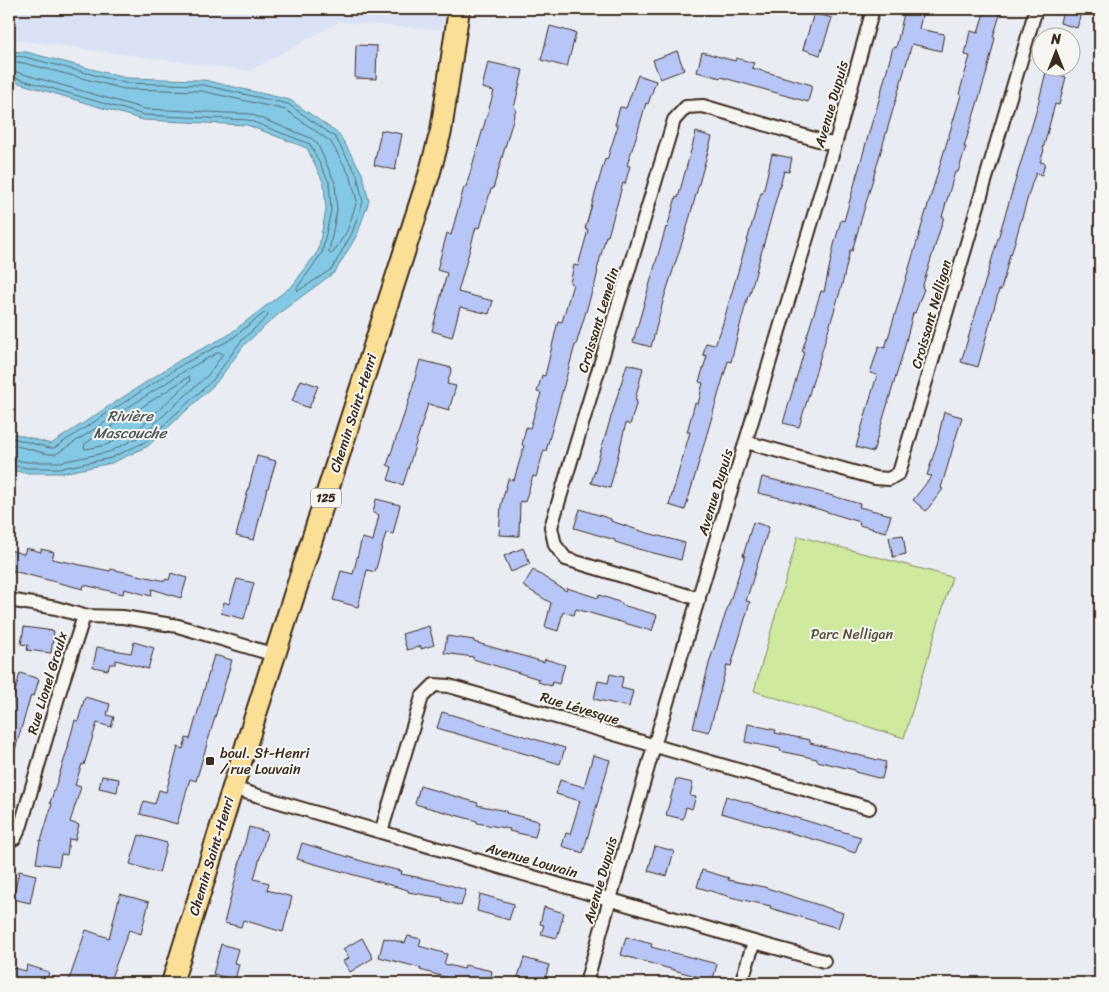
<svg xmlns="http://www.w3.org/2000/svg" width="1109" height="992" viewBox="0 0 1109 992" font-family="Sriracha,sans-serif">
  <rect width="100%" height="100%" fill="#eaecf3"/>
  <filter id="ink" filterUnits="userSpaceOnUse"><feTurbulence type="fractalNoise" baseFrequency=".02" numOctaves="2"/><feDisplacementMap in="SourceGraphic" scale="10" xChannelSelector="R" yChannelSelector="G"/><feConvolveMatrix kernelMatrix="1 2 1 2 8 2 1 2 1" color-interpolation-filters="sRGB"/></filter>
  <g filter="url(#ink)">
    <path fill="#dbe1f4" d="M9,9H446L442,30L339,22L249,71L9,39Z"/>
    <path fill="#cfe99f" stroke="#858a5e" d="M798,536L952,577L904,738L754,691Z"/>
    <path fill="#83c9e5" stroke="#668995" d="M9,51L26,52L126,78L204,80L290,100L339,134L362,173L369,201L357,235L335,272L282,311L245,344L216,383L148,446L112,463L62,473H26L9,470V432L51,444L180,360L227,336L293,285L318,251L326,210L324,184L307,148L247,125L143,120L9,80Z"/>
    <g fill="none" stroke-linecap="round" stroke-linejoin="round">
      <path stroke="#586a6e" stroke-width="1" d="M9,56L25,57L125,83L203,85L288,104L335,137L357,175L363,202L352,233L332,269L298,291L297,288L322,253L331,210L329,182L310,144L248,120L144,115L9,76
        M9,62L24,63L124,89L202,91L286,110L331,142L351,178L357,201L347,231L333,253L330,254L329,251L337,210L335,183L317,143L311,138L250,114L145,109L9,70
        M189,377L190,381L137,430L106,445L86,449L84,448L85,444Z
        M9,437L50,448H54L183,364L230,340L264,313L268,314L267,317L241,341L213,380L145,442L111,458L62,468H27L9,465
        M9,444L48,454H56L186,370L219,352L223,354L208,375L141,436L109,452L61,462H27L9,459"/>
    </g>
    <path fill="#b8c6f7" stroke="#3b2a1e" d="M905,9L923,11L919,29L944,34L941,51L912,44L852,251L850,250L842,285L799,427L783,423L804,352L802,351L810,326L821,291L824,292L834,245L841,220L844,221L874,115H875L893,47L896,48Z
      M985,9H1002L993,37L995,38L986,75L964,147H966L958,172H955L942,217H944L922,288L924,289L915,313H913L903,353L873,452L856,447L877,375L870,373L879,346L885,348L961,95L959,94L970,56L965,55L970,31L978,33Z
      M1063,9H1082L1077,28L1060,23Z
      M814,13L832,18L820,55L803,49Z
      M550,26L576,33L567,67L541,60Z
      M356,45L377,46L376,79L355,78Z
      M677,51L684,70L660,79L653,60Z
      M702,52L735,61L736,58L754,63L752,68L812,85L808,102L721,77V78L697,72Z
      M488,62L523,70L514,108L516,109L493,189H491L480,228L476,227L458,292L493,301L489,314L460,307L452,337L432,331L447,273L437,270L447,233L451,235L464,187H466L494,91L482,88Z
      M1046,72L1066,77L1059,105L1055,104L1043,149L1044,150L1040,162L1045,163L1042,175L1036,173L1032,183L1011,255L1010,254L1001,290H999L978,367L961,362L1036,112Z
      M638,75L656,81L648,104L646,103L638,131L627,165L630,166L625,184L623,183L608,236H606L597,270L598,271L594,288H593L576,345H575L546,451L544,450L536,477L533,476L525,502L520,501L519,536L499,535L501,505L508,479L514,480L524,446L522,445L526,427L530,428L541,393L537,392L542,375L545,376L558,321L562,322L573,284L570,283L574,265L578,266L588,230L585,229L605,159L607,160L618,125H615L620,107L626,108Z
      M381,130L402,134L395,170L374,165Z
      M696,132L712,137L687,227L664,298L651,347L633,342L666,227L667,228L676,197L678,198Z
      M772,154L792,158L789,172L784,171L749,297L748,296L737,337L731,362L728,361L685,510L669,505L690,432H687L695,403L698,404L703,383L699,382L707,356L703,355L706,343L715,345L720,333L761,193H763Z
      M420,360L452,368L447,384L456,386L449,410L428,404L403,485L388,480L392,467L387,465L408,403Z
      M627,364L643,368L635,400L637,401L630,425L626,423L610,488L591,483Z
      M301,380L318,386L309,408L292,401Z
      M944,412L962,417L941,488L943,489L926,511L913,500L932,476L927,475L939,438H938Z
      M257,456L276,461L268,488H267L254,540L236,536Z
      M762,477L799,486L860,504L859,507L891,515L886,532L859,525L860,522L785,499L758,493Z
      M376,499L400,505L393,534L386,533L375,572L367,570L358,607L333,600L341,571L353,574L362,538L373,541L379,515L373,513Z
      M580,509L611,519V521L644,532L685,543L681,560L638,549L615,542V540L574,528Z
      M753,522L769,527L746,601L750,602L742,629L731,666L727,665L709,732L693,728L710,660L745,556H743Z
      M903,535L906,554L893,557L889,537Z
      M26,548L41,552V549L54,552L52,559L110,571L111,569L165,581L166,579L169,580L171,573L187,578L181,598L152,589L151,596L124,589L123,594L84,585L83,589L9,570V550L24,554Z
      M523,548L530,564L511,572L504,556Z
      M533,570L566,591L567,588L598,598L599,595L622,603V605L657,615L652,631L576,609L574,615L563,612L558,631L545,627L551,603L523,586Z
      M237,579L254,583L244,619L221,613L224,602L229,604Z
      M429,626L434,645L421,649V646L407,650L402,634Z
      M24,627L54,631L51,653L27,650L28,645L21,644Z
      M447,636L474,640V642L544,662L545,659L565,665L559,684L552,682L551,686L538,682L539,679L473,659V657L444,653Z
      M134,642L154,648L148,669L116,660L115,664H110L108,670L93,667L97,647L131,653Z
      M214,655L232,660L196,781L190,779L177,824L140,814L144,801L155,804L159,790L166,792L178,747L183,749L186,738L190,739Z
      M20,673L39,679L34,696L31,695L12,760H9V705L11,706Z
      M610,674L623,677L621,688L633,691L629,707L594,699L598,681L608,683Z
      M85,697L110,704L107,715L114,717L111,727L97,723L84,765L82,764L75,785L81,787L70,822L79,825L75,840L69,839L67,855L61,854L59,866L36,863L40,840L41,841L52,804L50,803L69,745H68L75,720L78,721Z
      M442,712L565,748L560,764L437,728Z
      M748,724L776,730L775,733L810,740V743L886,762L882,779L855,772V770L817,761V759L780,751L781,749L745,742Z
      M593,755L610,760L583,853L562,846L566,833L570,834L580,801L556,794L560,780L584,787Z
      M102,776L119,779L117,792L99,788Z
      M676,779L693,783L690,796L696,797L692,809L686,807L683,819L666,815Z
      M420,786L478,803L477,805L506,811V813L539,821L535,837L509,831L510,829L477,823V821L415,804Z
      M726,796L753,804V805L861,837L855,853L823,842L721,813Z
      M249,827L267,832L254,879L269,883L267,890L292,897L283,932L243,920L241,927L224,923Z
      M139,835L167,843L159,873L130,864Z
      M302,843L375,865L402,871L401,874L437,881L466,890L461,906L442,900L443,898L408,892V890L297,859Z
      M655,846L674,851L667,876L648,871Z
      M702,870L729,878L728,880L764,887L843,913L838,928L770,908L771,906L734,898L697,887Z
      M19,871L36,875L30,903L13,899Z
      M120,894L149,902L141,934L129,930L109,983H68L86,930L109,938Z
      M480,894L514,904L509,920L477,911Z
      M544,907L564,913L557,938L541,934L544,925L540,924Z
      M408,936L421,939L419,946L447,954L444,964L464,969L465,965L492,971L490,983H461L462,982L420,970L421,968L379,957L384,938L405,943Z
      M626,937L652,944L651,947L717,964L712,983H698L699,977L621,955Z
      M362,938L373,958L350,972L343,961L349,958L343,949Z
      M221,944L238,949L234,963L239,964L235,980L213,974Z
      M524,958L549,965L544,983H516Z
      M27,965L49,972L46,983H9V967L26,971Z"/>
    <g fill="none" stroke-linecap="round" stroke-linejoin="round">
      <defs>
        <path id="street" d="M746,442L875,478L889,479L899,473L1036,9
          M699,599L566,559L555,545L551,527L674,120L686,107L703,106L835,145
          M9,600L56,608L84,616L123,617L178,626L275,655
          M232,788L754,942L824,961
          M381,832L422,697L434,685L449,686L869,808
          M9,841L15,838L21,825L61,687L84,616
          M586,983L654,746L835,145L873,9
          M741,983L754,942"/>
        <path id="primary" d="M172,983L254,720L429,175L441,131L459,9"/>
      </defs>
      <use href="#street" stroke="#3b2a1e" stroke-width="16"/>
      <use href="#primary" stroke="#3b2a1e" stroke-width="24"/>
      <use href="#street" stroke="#f6f6f2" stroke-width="12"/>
      <use href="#primary" stroke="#fbdf96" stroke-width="20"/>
    </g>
  </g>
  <rect fill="#3b2a1e" stroke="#f6f6f2" stroke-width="2" x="205" y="756" width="10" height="10" rx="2.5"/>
  <g text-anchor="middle" stroke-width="4" stroke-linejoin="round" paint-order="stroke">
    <rect fill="#f6f6f2" stroke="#73675e" stroke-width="1" x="311" y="488.5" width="30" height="19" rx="4"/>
    <g font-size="12" font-weight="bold" fill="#3b2a1e">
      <text x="326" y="502">125</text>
    </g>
    <g font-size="14" fill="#3b2a1e" stroke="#f6f6f2">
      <text transform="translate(831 104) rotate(-74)" y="5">Avenue Dupuis</text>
      <text transform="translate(931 314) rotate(-74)" y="5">Croissant Nelligan</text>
      <text transform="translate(598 320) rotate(-73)" y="5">Croissant Lemelin</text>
      <text transform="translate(353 413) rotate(-72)" y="5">Chemin Saint-Henri</text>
      <text transform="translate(715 492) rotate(-73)" y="5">Avenue Dupuis</text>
      <text transform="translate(47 683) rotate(-73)" y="5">Rue Lionel Groulx</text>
      <text transform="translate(580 708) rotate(17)" y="5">Rue Lévesque</text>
      <text transform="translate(211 856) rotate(-73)" y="5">Chemin Saint-Henri</text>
      <text transform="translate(532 860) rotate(16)" y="5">Avenue Louvain</text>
      <text transform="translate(600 880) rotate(-74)" y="5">Avenue Dupuis</text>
    </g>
    <g font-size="14" fill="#595038" stroke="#f6f6f2">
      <text x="852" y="639">Parc Nelligan</text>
    </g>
    <g font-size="14" fill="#3b2a1e" stroke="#f6f6f2" text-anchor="start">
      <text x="220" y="758">boul. St-Henri<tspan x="220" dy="16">/ rue Louvain</tspan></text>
    </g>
    <g font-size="15" font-style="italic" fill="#515a5a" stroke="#f6f6f2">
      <text x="130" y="421">Rivière<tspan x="130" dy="17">Mascouche</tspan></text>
    </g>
  </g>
  <rect width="1109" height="992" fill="none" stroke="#f6f6f2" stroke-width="30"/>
  <rect x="15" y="15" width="1079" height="962" fill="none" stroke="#3b2a1e" stroke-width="2" filter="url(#ink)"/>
  <g transform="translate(1056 52)"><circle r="24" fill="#f6f6f2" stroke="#aba49d"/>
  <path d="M0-4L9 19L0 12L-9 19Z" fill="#3b2a1e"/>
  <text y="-8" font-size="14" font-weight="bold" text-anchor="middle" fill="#3b2a1e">N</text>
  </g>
</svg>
